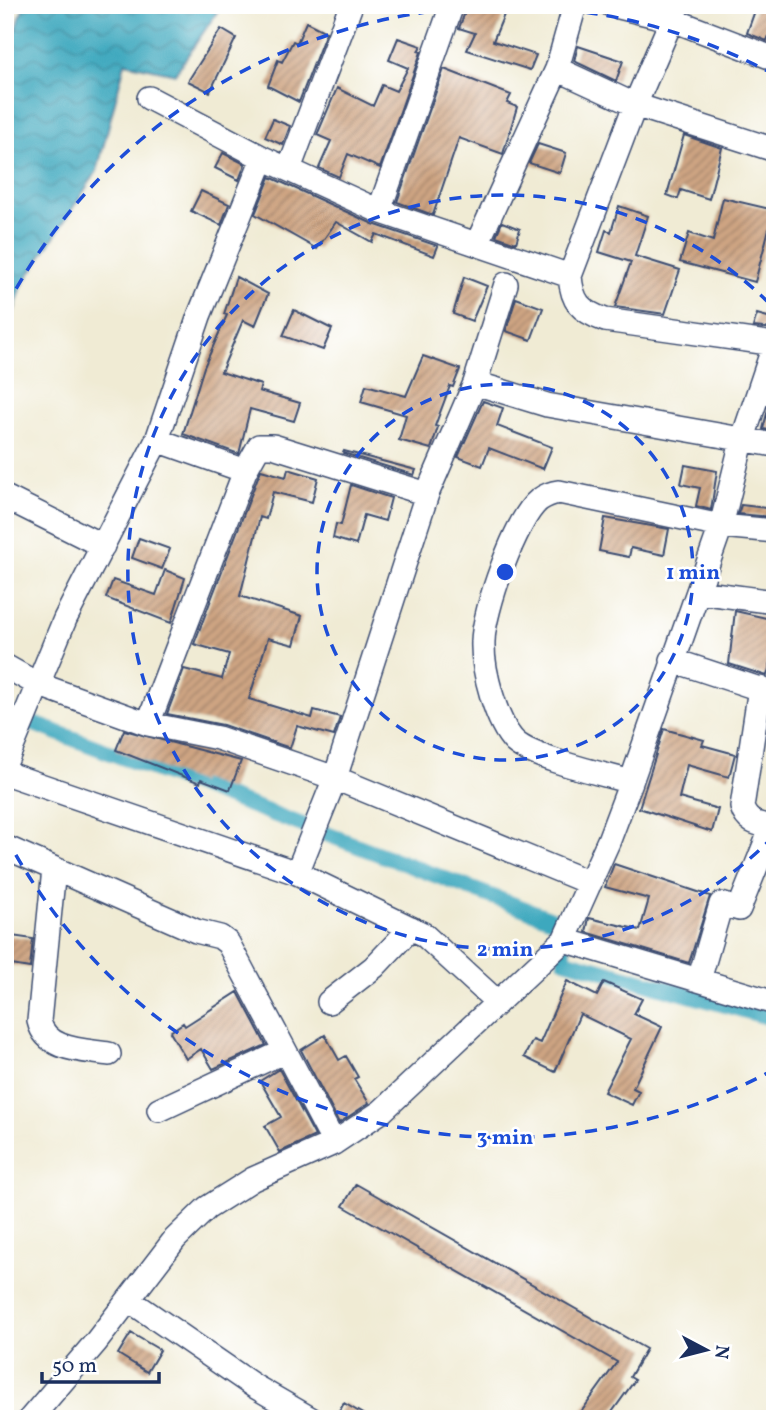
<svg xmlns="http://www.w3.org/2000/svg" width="780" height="1424" viewBox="0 0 780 1424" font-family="Vollkorn,serif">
  <defs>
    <pattern id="water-waves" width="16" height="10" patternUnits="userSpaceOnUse" patternTransform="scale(1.75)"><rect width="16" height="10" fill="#3ea8be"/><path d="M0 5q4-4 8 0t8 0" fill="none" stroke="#33899e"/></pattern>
    <pattern id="building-hatch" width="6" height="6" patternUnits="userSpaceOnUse" patternTransform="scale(1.75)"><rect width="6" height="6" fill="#cea482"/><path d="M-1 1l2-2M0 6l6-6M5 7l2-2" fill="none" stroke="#a6866e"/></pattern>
  </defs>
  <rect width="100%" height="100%" fill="#fff"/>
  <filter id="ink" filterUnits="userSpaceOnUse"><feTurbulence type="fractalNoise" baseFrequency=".0143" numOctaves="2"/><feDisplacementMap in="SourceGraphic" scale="14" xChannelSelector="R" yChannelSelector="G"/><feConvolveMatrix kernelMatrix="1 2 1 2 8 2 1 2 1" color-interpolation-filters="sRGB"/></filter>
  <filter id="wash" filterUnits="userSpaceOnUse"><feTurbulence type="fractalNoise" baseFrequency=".00686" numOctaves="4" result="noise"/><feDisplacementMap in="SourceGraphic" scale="28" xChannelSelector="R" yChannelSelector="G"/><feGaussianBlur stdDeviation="1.57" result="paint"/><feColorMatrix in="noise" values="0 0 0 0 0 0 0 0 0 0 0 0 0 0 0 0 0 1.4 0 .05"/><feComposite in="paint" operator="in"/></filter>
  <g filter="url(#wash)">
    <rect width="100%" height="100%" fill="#f0ebd4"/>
    <path fill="url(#water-waves)" stroke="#2c6c8e" stroke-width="2" d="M24,5H222L175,74L125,63L97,171L22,286L5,341V65Z"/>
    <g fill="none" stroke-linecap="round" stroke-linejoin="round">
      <path stroke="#3ea8be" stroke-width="16" d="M5,713L557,921L565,960L775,1019"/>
    </g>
    <g id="blocks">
      <path fill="url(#building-hatch)" d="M468,5H508L493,41L536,55L530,70L467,50L475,33L459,28Z
        M757,5H775V19L767,41L747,33Z
        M306,22L326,32L299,102L268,86L278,60L282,62L293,41L297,43Z
        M221,29L236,38L210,92L188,81Z
        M398,38L421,46L418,51L421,52L380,168L348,154L339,177L319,168L331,141L317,135L337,88L373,106L382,85L396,91L408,68L389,60Z
        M578,46L623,61L616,81L574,61Z
        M444,69L511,95L507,103L517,107L503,154L459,138L433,215L397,202Z
        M273,119L290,126L283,145L265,137Z
        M684,135L722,148L709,199L681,190L678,199L667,195Z
        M538,144L566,153L560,173L529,163Z
        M223,153L245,164L239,180L215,168Z
        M270,177L373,224L438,246L434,256L376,234L372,242L336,222L317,249L255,214Z
        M201,191L229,204L221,225L191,211Z
        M723,198L774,210L755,282L680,262L689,233L713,241Z
        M619,206L648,216L635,256L680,270L665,314L615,307L631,262L599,252L606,230L611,232Z
        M502,222L520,229L516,243L496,236Z
        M236,277L268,294L255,326L243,320L221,372L261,385L259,391L300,403L294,421L250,409L239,454L183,434L204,367L227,315L224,314Z
        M464,277L487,286L472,321L453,314Z
        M516,298L543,308L531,340L506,331Z
        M294,310L332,329L323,350L283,336Z
        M757,314L775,319V329L753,327Z
        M423,356L460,369L453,387L450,386L435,426L438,427L431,449L399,440L406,415L361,402L366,385L406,396Z
        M483,401L503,408L497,426L552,447L543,469L489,448L482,466L458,457Z
        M770,402H775V431L763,429Z
        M344,451L416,470L414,475L343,453Z
        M685,465L717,471L711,510L696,506L700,488L681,484Z
        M288,469L318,478L312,502L273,492L266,519L260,517L240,596L302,616L294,645L268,638L249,699L312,718L314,710L340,717L334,736L297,726L290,748L223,725L167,714L184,669L222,679L229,654L194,644L258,477L261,470L286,477Z
        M351,485L391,498L385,521L364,515L356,545L333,538L336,524L341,525Z
        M741,505L774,509L773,517L738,514Z
        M605,518L669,529L664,555L631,548L629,557L599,551Z
        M139,538L170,549L162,569L132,558Z
        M165,570L185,578L171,623L106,598L113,580L156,595Z
        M735,611L775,620V645L767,676L729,664Z
        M664,729L704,740L702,745L735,754L729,777L687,765L679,798L718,809L712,832L639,808Z
        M124,730L241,761L230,790L201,779L200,783L116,750Z
        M614,864L710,896L689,963L586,932L589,918L640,930L649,899L605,887Z
        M5,935L33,939L30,968L5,964Z
        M567,981L597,996L604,982L642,999L634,1014L662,1027L633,1088L639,1091L632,1105L604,1092L631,1039L580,1014L555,1072L524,1057L533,1040L540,1043Z
        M238,992L266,1045L213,1069L201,1049L186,1059L170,1032L183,1023L185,1026Z
        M325,1035L339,1060L346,1056L358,1077L354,1079L369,1103L339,1123L301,1050Z
        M279,1069L315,1136L280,1152L265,1126L281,1117L260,1081Z
        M356,1184L646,1349L630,1377L635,1380L607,1419H576L617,1362L343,1206Z
        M131,1333L160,1350L147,1372L118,1354Z
        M344,1403L371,1419H335Z"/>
    </g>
  </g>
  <g filter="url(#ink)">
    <use href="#blocks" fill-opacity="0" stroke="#3b4b70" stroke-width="2"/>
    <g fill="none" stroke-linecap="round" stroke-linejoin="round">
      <defs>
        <path id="minor" d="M611,5L673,20L775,59
          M557,69L635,105L775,150
          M149,98L263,158
          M289,169L351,5
          M379,211L452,5
          M477,244L557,69L575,5
          M570,276L635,105L678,5
          M475,383L547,405L775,445
          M157,440L245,471
          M5,497L103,546
          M698,592L775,602
          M672,660L772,693
          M5,666L37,684L148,724L218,738L335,778L427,494L475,383L506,284
          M760,688L742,807C747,824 759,824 775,828
          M148,724L245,471L259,446H273L427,494
          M5,764L65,619L157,440L199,316L263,158L379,211L570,276C572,302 580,311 605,320L774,344
          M5,773L297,873L423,934L496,1001
          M631,782C604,774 534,759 515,742C496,723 482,669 483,642C483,612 516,518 539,500C546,495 551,493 559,492L721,526L775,531
          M5,847L196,931L220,937L228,943L334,1143
          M54,869L39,1021C46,1051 83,1050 109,1054
          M297,873L335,778L590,883
          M564,940L775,1003
          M699,980L721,904L739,909L772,827
          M329,1002L374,967L411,928
          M159,1110L283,1052
          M129,1300L254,1386L311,1419
          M30,1419L96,1342L175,1239L207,1208L253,1179L334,1143L382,1111L564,940L609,840L631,782L721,526L742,441L775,343"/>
      </defs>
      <use href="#minor" stroke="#3b4b70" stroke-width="26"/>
      <use href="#minor" stroke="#fff" stroke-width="23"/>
    </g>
  </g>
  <g fill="none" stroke="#1d4ed8" stroke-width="3.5" stroke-dasharray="12 9">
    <circle cx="505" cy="572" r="188"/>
    <path d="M774 836A377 377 0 1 1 774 308"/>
    <path d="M775 1069A565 565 0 0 1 6 837M6 307A565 565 0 0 1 775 75"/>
  </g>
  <circle cx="505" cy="572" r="10" fill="#1d4ed8" stroke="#fff" stroke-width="3.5"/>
  <g font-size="21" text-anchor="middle" font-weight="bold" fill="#1d4ed8" stroke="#fff" stroke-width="5" stroke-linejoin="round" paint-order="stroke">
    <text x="693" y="579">1 min</text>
    <text x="505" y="956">2 min</text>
    <text x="505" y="1144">3 min</text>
  </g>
  <rect width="780" height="1424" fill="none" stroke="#fff" stroke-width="28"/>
  <g transform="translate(706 1350) rotate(97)" stroke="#ffffff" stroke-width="5" paint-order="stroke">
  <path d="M0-5L12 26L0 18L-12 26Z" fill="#1b2f5e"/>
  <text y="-10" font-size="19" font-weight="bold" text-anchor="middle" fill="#1b2f5e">N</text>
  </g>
  <path d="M42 1372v10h117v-10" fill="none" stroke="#1b2f5e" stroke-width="3.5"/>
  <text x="52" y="1372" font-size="21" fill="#1b2f5e" stroke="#ffffff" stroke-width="5" paint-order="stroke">50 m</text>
</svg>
